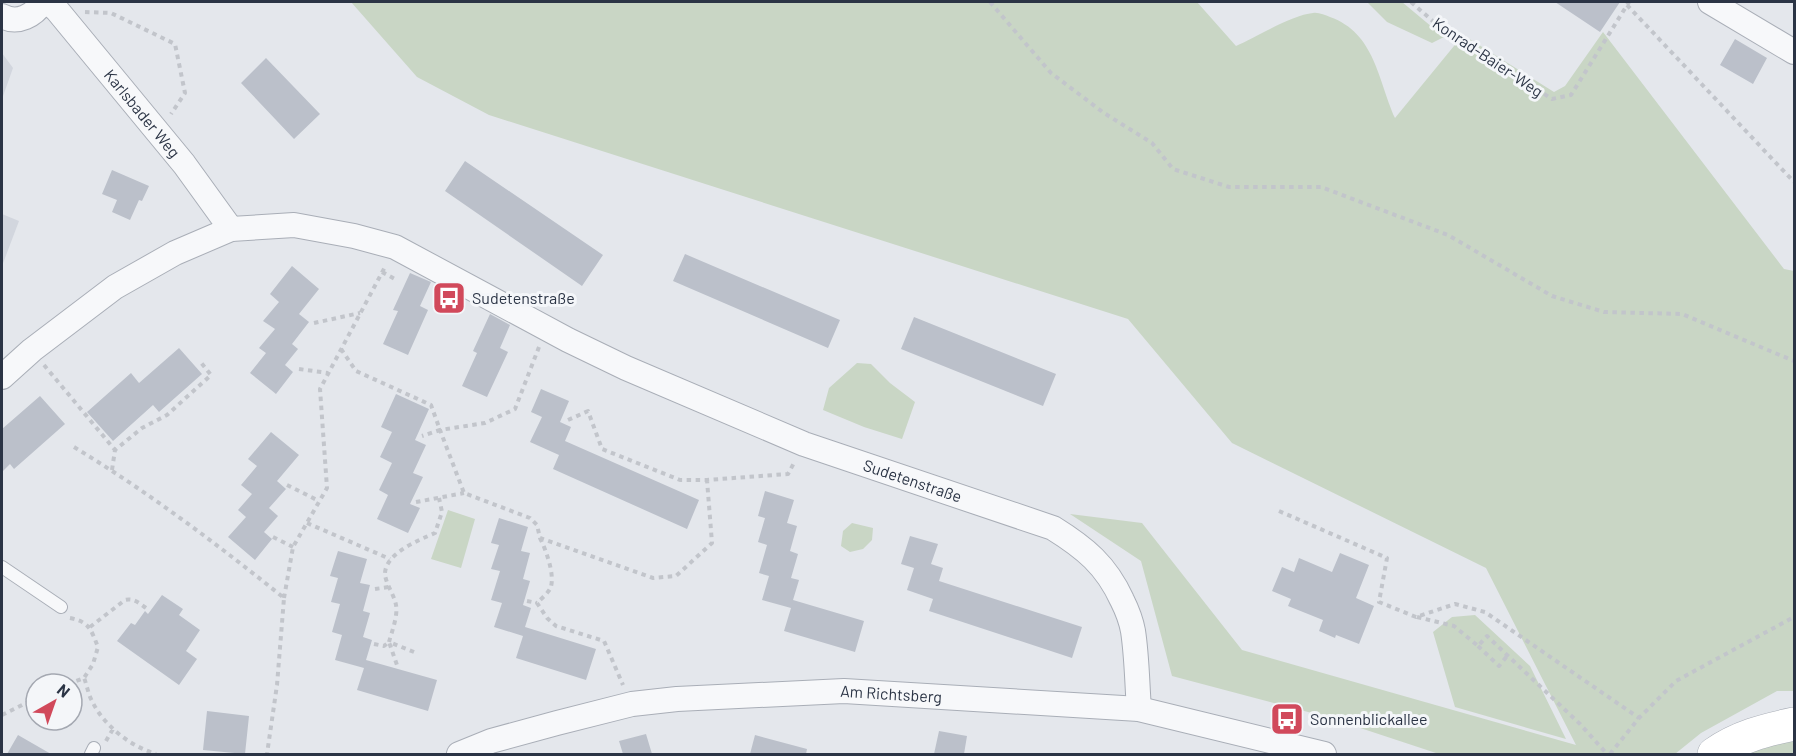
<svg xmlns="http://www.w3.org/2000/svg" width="1796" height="756" viewBox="0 0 1796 756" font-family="Barlow,sans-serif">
  <rect width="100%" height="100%" fill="#e4e7ec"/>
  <path fill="#d2d6de" d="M2,53L13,68L2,99Z
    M2,214L19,221L2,266Z"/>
  <path fill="#c9d6c5" d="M351,2H1197L1236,46C1256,37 1292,15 1313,13C1318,12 1325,15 1330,17C1375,33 1378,80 1395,118L1463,35L1554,92L1565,86L1603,32L1784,269L1794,271V691H1777L1701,733L1675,754H1439L1327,717L1172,676L1141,561L1070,514L1142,523L1242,650L1576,745L1486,568L1232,443L1128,319L489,115L417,77Z
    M1367,2H1402L1444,37L1432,43L1387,22Z
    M857,363L871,364L890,383L915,402L902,439L864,427L823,410L829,388Z
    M448,510L475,519L461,568L431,559Z
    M852,523L873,528L872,540L863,549L850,552L841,546L843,531Z
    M1475,615L1530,666L1566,739L1455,707L1433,632L1452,617Z
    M1794,735V754H1748L1760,746Z"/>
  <path fill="#bbc0ca" d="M1555,2H1620L1600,32Z
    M1735,39L1767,58L1753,84L1720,65Z
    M266,58L320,114L294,139L241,83Z
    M465,161L603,255L582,286L445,191Z
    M112,170L149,186L142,201L139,200L130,220L112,212L117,200L102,194Z
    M685,254L840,320L828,348L673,281Z
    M292,266L319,289L299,314L309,322L292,344L298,349L285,365L293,372L276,394L250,373L266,353L259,348L275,329L263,321L279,302L270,294Z
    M410,273L431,282L420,306L428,310L408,355L383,344L398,311L393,310Z
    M490,314L510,325L500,348L508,352L487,397L462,386L477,353L473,351Z
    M914,317L1056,374L1043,406L901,349Z
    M179,348L202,374L159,412L153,405L113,441L87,412L131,373L139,383Z
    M541,389L569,401L560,422L571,427L565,441L699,500L687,529L553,469L559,455L530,442L542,417L531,412Z
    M396,394L429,409L415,440L426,445L413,473L423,477L410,504L420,508L408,533L377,519L388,495L379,490L392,463L380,457L392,432L381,427Z
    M40,396L65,424L14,469L10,464L2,472V429Z
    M271,432L299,455L277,481L286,489L269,508L278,516L264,532L272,539L255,560L228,537L246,517L238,510L252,494L241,485L257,466L248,459Z
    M765,491L794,500L787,523L797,526L790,551L798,554L791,578L799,580L793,600L864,621L855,652L784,631L791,608L762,600L769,576L759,573L767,545L758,542L765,518L758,516Z
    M499,518L528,527L521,551L530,553L523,579L530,581L523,605L531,608L525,627L596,649L586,680L516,658L523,636L494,627L502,603L491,600L500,571L491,569L499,545L491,543Z
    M910,536L938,544L931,564L943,568L939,581L1082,627L1072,658L929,611L933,599L907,590L914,568L901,564Z
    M338,551L367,559L360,583L370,585L363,611L370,613L363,637L372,640L366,660L437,680L428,711L357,690L364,668L335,660L342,635L332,632L340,604L331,602L338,578L330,576Z
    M1340,553L1369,565L1356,598L1374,606L1359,644L1336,635L1335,638L1319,631L1323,620L1288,606L1291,599L1272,591L1282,567L1294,572L1299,558L1332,572Z
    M162,595L183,609L179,615L200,630L186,651L197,659L179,685L117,641L131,623L135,625L145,611L148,614Z
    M207,711L249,716L245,754L203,750Z
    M939,731L967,736L964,754H934Z
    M646,734L652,754H623L619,741Z
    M18,735L51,754H7Z
    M755,735L807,749L806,754H750Z"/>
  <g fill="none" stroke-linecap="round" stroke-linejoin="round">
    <defs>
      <path id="service" d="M2,567L61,607
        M91,754L94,748"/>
      <g id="minor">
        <path id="s1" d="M48,2L57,10L184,164L231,229"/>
        <path d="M1710,2L1794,52"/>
        <path d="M2,16C18,25 34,15 43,2"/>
        <path id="s2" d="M2,377L32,350L115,287L175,253L231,229L294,225L354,236L395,247L568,340L626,368L804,444L1053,528C1085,548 1106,565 1122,600C1127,610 1131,620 1133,631C1137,657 1137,683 1139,709"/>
        <path id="s3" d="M459,754L491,741L557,723L632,704L677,699L844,691L1139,709L1324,754"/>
      </g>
      <path id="secondary" d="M1714,754C1738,737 1765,730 1794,724"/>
    </defs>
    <use href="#service" stroke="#a9aeb7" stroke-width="14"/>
    <use href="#minor" stroke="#a9aeb7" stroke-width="26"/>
    <use href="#secondary" stroke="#a9aeb7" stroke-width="34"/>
    <path stroke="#c2c5cb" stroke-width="4" stroke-dasharray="4.5 4.5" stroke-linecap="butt" d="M990,2L1051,73L1104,113L1152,143L1173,169L1229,187H1321L1448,235L1552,296L1604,312L1682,314L1794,361
      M1411,2L1435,23L1552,99L1571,95L1629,2
      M1627,5L1794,182
      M85,12L111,13L175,44L185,93L171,114
      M382,272L395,279
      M314,323L360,313
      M539,347L515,409L485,423L440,430L464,493L530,518L537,525L540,538L653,578L676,576L712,543L707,480
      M341,349L356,371L431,405L440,430L422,436
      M44,365L115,450
      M299,369L328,373
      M568,420L588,411L602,449L680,480H707L788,474L795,461
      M74,447C148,492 217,544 284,598L277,685L267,754
      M112,470L115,450L142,428L167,415L211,375L199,360
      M287,485L319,501
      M416,502L464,493
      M1279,511L1387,558L1379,602L1416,617L1455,604L1485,612L1639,718
      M307,523L390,559
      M273,537L293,547
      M540,538C546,550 556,577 550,589C547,594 541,599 537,603L547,618L556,626L604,641L623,685
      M375,589L389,587
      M284,598L293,547L327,488L320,389L386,265
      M527,601L537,603
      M1417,617L1454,626L1478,646L1487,636L1580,724L1607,754
      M70,618C90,622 91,630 98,647L93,664L84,678
      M90,627L125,600C134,598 139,603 146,608
      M374,644L384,646L389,642L397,665
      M1478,646L1499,666L1508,655
      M414,652L389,642C392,631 398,616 396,605C394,594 385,583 385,573C386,553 419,540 435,533L442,512L439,498
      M68,684L84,678C87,685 88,694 92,701C104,726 130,746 156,754
      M2,715L36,698
      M106,741L113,729
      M1610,754L1639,718L1676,681L1794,617"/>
    <use href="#service" stroke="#f7f8fa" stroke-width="12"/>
    <use href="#minor" stroke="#f7f8fa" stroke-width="24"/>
    <use href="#secondary" stroke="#fff" stroke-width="33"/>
  </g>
  <defs>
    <symbol id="bus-square" viewBox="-11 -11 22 22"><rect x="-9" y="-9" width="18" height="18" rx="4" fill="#d1495b" stroke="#f4f6f9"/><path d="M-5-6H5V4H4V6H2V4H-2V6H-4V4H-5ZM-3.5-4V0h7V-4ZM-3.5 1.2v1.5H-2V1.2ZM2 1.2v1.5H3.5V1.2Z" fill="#fff"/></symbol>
  </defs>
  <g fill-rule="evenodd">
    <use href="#bus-square" x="430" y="279" width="38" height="38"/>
    <use href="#bus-square" x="1268" y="700" width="38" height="38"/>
  </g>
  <g text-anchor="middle" stroke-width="6" stroke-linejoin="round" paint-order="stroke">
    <g font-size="16" fill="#2b3445" stroke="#f4f6f9">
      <text transform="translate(1488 57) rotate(34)" y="6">Konrad-Baier-Weg</text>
      <text dy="6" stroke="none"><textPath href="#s1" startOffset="146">Karlsbader Weg</textPath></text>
      <text dy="6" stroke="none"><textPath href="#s2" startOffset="1010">Sudetenstraße</textPath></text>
      <text dy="6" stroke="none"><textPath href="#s3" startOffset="440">Am Richtsberg</textPath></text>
    </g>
    <g font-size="16" fill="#2b3445" stroke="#f4f6f9" text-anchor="start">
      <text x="472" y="304">Sudetenstraße</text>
      <text x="1310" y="725">Sonnenblickallee</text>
    </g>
  </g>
  <rect width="1796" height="756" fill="none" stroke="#2b3445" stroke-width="6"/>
  <g transform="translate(54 702) rotate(40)"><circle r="28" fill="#f4f6f9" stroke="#a4a8b1" stroke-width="1.5"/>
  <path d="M0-4.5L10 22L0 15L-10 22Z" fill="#d1495b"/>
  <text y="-9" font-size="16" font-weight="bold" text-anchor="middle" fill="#2b3445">N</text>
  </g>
</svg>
